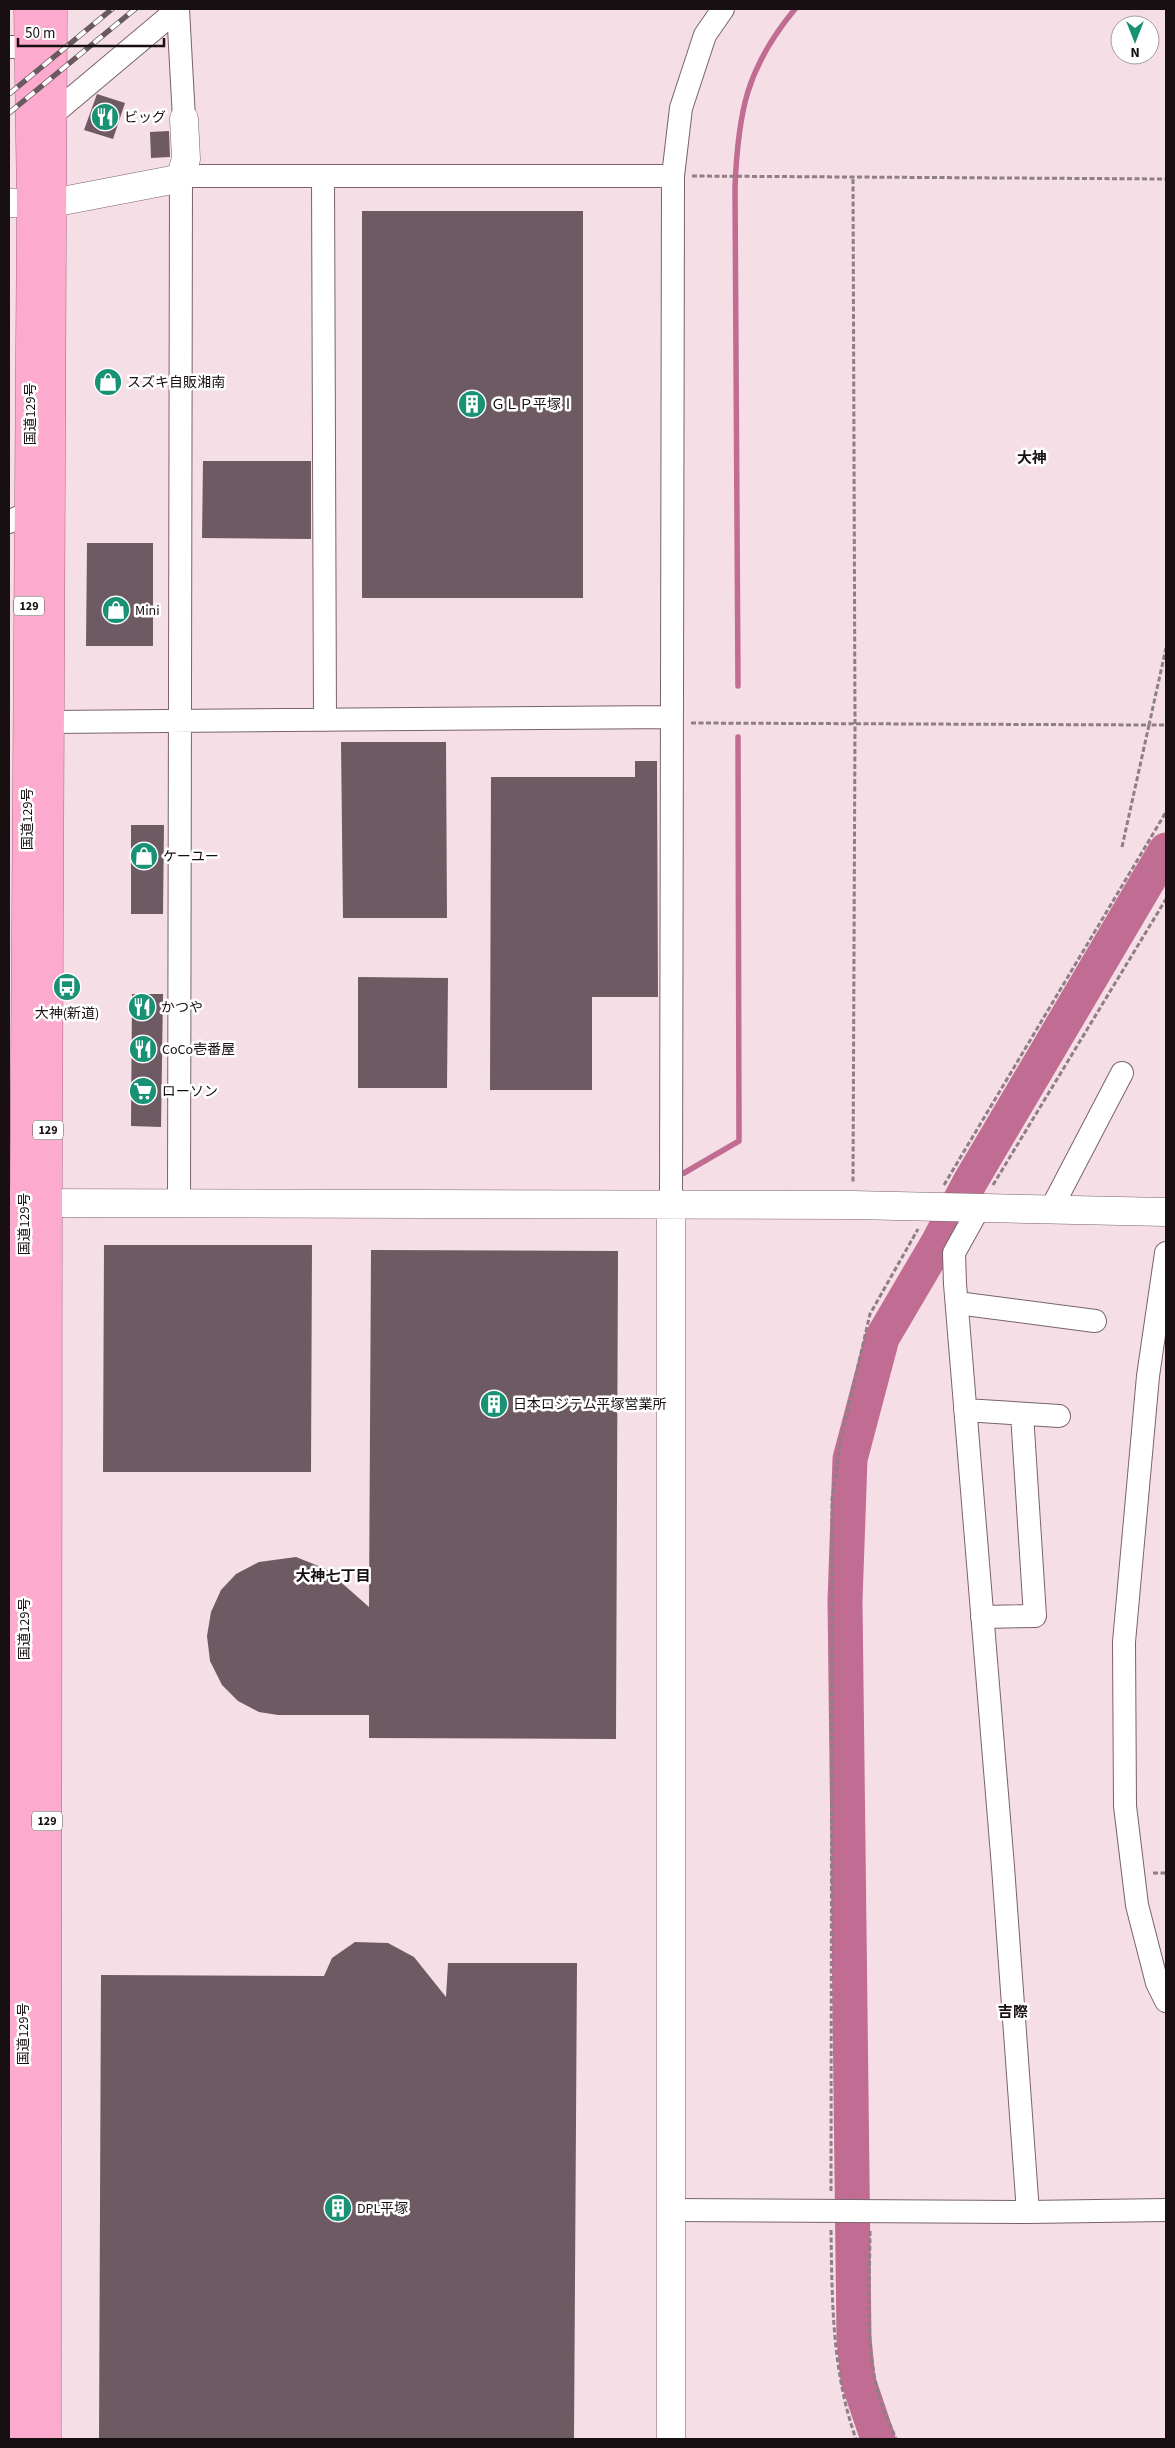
<svg xmlns="http://www.w3.org/2000/svg" width="1175" height="2448" viewBox="0 0 1175 2448" font-family="'Source Sans 3','Noto Sans JP',sans-serif">
  <rect width="100%" height="100%" fill="#f6dee7"/>
  <g fill="none" stroke-linecap="round" stroke-linejoin="round">
    <path stroke="#c16d93" stroke-width="5.5" d="M738,686L735,187C738,113 746,68 795,9
      M684,1173L739,1141L738,737"/>
    <path stroke="#c16d93" stroke-width="35" d="M878,2439L858,2380L854,2339L845,1601L850,1459L882,1338L939,1241L970,1182L1166,850"/>
  </g>
  <path fill="#6e5a62" d="M97,94L125,103L113,139L84,130Z
    M169,131L170,157L151,158L150,132Z
    M362,211H583V598H362Z
    M203,461H311V539L202,538Z
    M87,543H153V646H86Z
    M341,742H446L447,918H343Z
    M635,761H657L658,997H592V1090H490L491,777H635Z
    M131,825H164L163,914H131Z
    M358,977L448,978L447,1088H358Z
    M132,994H163L161,1127L131,1126Z
    M104,1245H312L311,1472H103Z
    M371,1250L618,1251L616,1739L369,1738V1715H278L259,1712L238,1701L222,1685L210,1661L207,1636L211,1612L221,1590L236,1574L259,1562L296,1557L326,1569L369,1607Z
    M355,1942L388,1943L414,1957L446,1997L448,1963H577L574,2439H99L101,1975L324,1976L332,1958Z"/>
  <g fill="none" stroke-linecap="round" stroke-linejoin="round">
    <defs>
      <path id="minor" d="M178,9L184,119
        M9,47H28
        M53,114L178,9
        M323,176L325,720
        M9,522L29,512
        M50,722L670,717
        M179,1205L181,176H673
        M671,1205L673,176L681,108L705,35L723,9
        M979,1208L954,1253L955,1284L1003,1867L1028,2212
        M1051,1209L1122,1073
        M1166,1253L1148,1376L1124,1642L1125,1806L1137,1905L1157,1983L1166,2001
        M957,1303L1095,1321
        M965,1410L1059,1416
        M982,1617L1035,1616L1022,1414
        M671,2210L1028,2212L1166,2210"/>
      <path id="tertiary" d="M9,203H52L172,180L181,176L186,159L184,119
        M9,1203L853,1205L1166,1212
        M671,2439V1205"/>
      <path id="trunk" d="M24,2439L22,2021L24,1203L31,203L28,9
        M47,2439L48,1173L53,9"/>
    </defs>
    <use href="#minor" stroke="#78636c" stroke-width="24"/>
    <use href="#tertiary" stroke="#78636c" stroke-width="29"/>
    <use href="#trunk" stroke="#ab6684" stroke-width="29"/>
    <path stroke="#8f7e84" stroke-width="3" stroke-dasharray="5 2.5" stroke-linecap="butt" d="M692,176L1166,179
      M853,179L855,724L853,1183
      M691,723L1149,725L1166,648
      M1122,847L1149,725H1166
      M944,1185L1166,812
      M993,1185L1166,899
      M1153,1873H1166
      M831,2191L832,1499L841,1439L870,1314L918,1229
      M831,2230C832,2301 832,2372 856,2439
      M870,2231C870,2286 864,2346 880,2400C884,2413 891,2426 896,2439"/>
    <use href="#minor" stroke="#fff" stroke-width="22"/>
    <use href="#tertiary" stroke="#fff" stroke-width="28"/>
    <use href="#trunk" stroke="#fcaace" stroke-width="28"/>
    <defs>
      <path id="rail" d="M9,94L112,9
        M9,113L135,9"/>
    </defs>
    <use href="#rail" stroke="#685a5f" stroke-width="5.5"/>
    <use href="#rail" stroke="#fff" stroke-width="4" stroke-dasharray="11" stroke-linecap="butt"/>
  </g>
  <defs>
    <symbol id="restaurant-disc" viewBox="-11 -11 22 22"><circle r="9.5" fill="#189175" stroke="#fff"/><path d="M-5-6h1v4h1v-4h1v4h1v-4h1v5L-1.5 .5V6h-2V.5L-5-1ZM5-6V6H3V1.5H1.5Q1.5-4 5-6Z" fill="#fff"/></symbol>
    <symbol id="shop-disc" viewBox="-11 -11 22 22"><circle r="9.5" fill="#189175" stroke="#fff"/><path d="M-5-2.5h2.3a2.7 3.5 0 0 1 5.4 0H5L5.5 6h-11ZM-1.5-2.5h3a1.5 2.3 0 0 0-3 0Z" fill="#fff"/></symbol>
    <symbol id="building-disc" viewBox="-11 -11 22 22"><circle r="9.5" fill="#189175" stroke="#fff"/><path d="M-4-6H4V6H1V3H-1V6H-4ZM-2.5-4.3h1.7v1.8h-1.7ZM.8-4.3h1.7v1.8H.8ZM-2.5-1h1.7V.8h-1.7ZM.8-1h1.7V.8H.8Z" fill="#fff"/></symbol>
    <symbol id="bus-disc" viewBox="-11 -11 22 22"><circle r="9.5" fill="#189175" stroke="#fff"/><path d="M-5-6H5V4H4V6H2V4H-2V6H-4V4H-5ZM-3.5-4V0h7V-4ZM-3.5 1.2v1.5H-2V1.2ZM2 1.2v1.5H3.5V1.2Z" fill="#fff"/></symbol>
    <symbol id="supermarket-disc" viewBox="-11 -11 22 22"><circle r="9.5" fill="#189175" stroke="#fff"/><path d="M-6-5.5h2.5l.6 2H6L4.5 2H-2.5L-4.4-4H-6ZM-1.5 3.2a1.3 1.3 0 1 0 .1 0ZM3 3.2a1.3 1.3 0 1 0 .1 0Z" fill="#fff"/></symbol>
  </defs>
  <g fill-rule="evenodd">
    <use href="#restaurant-disc" x="89" y="101" width="32" height="32"/>
    <use href="#shop-disc" x="92" y="366" width="32" height="32"/>
    <use href="#building-disc" x="456" y="388" width="32" height="32"/>
    <use href="#shop-disc" x="100" y="594" width="32" height="32"/>
    <use href="#shop-disc" x="128" y="840" width="32" height="32"/>
    <use href="#bus-disc" x="51" y="971" width="32" height="32"/>
    <use href="#restaurant-disc" x="126" y="991" width="32" height="32"/>
    <use href="#restaurant-disc" x="127" y="1033" width="32" height="32"/>
    <use href="#supermarket-disc" x="127" y="1075" width="32" height="32"/>
    <use href="#building-disc" x="478" y="1388" width="32" height="32"/>
    <use href="#building-disc" x="322" y="2192" width="32" height="32"/>
  </g>
  <g text-anchor="middle" stroke-width="5" stroke-linejoin="round" paint-order="stroke">
    <g fill="#fff" stroke="#5d5759" stroke-width="1">
      <rect x="14" y="596.5" width="30" height="19" rx="4"/>
      <rect x="33" y="1120.5" width="30" height="19" rx="4"/>
      <rect x="32" y="1811.5" width="30" height="19" rx="4"/>
    </g>
    <g font-size="12" font-weight="bold" fill="#170f12">
      <text x="29" y="610">129</text>
      <text x="48" y="1134">129</text>
      <text x="47" y="1825">129</text>
    </g>
    <g font-size="14" fill="#170f12" stroke="#fff" text-anchor="start">
      <text x="124" y="122">ビッグ</text>
      <text x="127" y="387">スズキ自販湘南</text>
      <text x="491" y="409">ＧＬＰ平塚Ⅰ</text>
      <text x="135" y="615">Mini</text>
      <text x="163" y="861">ケーユー</text>
      <text x="161" y="1012">かつや</text>
      <text x="67" y="1018" text-anchor="middle">大神(新道)</text>
      <text x="162" y="1054">CoCo壱番屋</text>
      <text x="162" y="1096">ローソン</text>
      <text x="513" y="1409">日本ロジテム平塚営業所</text>
      <text x="357" y="2213">DPL平塚</text>
    </g>
    <g font-size="14" fill="#170f12" stroke="#fff">
      <text transform="translate(30 414) rotate(-90)" y="5">国道129号</text>
      <text transform="translate(27 819) rotate(-90)" y="5">国道129号</text>
      <text transform="translate(24 1224) rotate(-90)" y="5">国道129号</text>
      <text transform="translate(24 1629) rotate(-90)" y="5">国道129号</text>
      <text transform="translate(23 2034) rotate(-90)" y="5">国道129号</text>
    </g>
    <g font-size="15" font-weight="bold" fill="#170f12" stroke="#fff">
      <text x="1032" y="463">大神</text>
      <text x="333" y="1581">大神七丁目</text>
      <text x="1013" y="2017">吉際</text>
    </g>
  </g>
  <rect width="1175" height="2448" fill="none" stroke="#170f12" stroke-width="20"/>
  <g transform="translate(1135 40) rotate(180)"><circle r="24" fill="#ffffff" stroke="#a29fa0"/>
  <path d="M0-4L9 19L0 12L-9 19Z" fill="#189175"/>
  <text y="-8" font-size="14" font-weight="bold" text-anchor="middle" fill="#170f12">N</text>
  </g>
  <path d="M18 38v8h146v-8" fill="none" stroke="#170f12" stroke-width="2.5"/>
  <text x="25" y="38" font-size="15" fill="#170f12" stroke="#ffffff" stroke-width="4" paint-order="stroke">50 m</text>
</svg>
